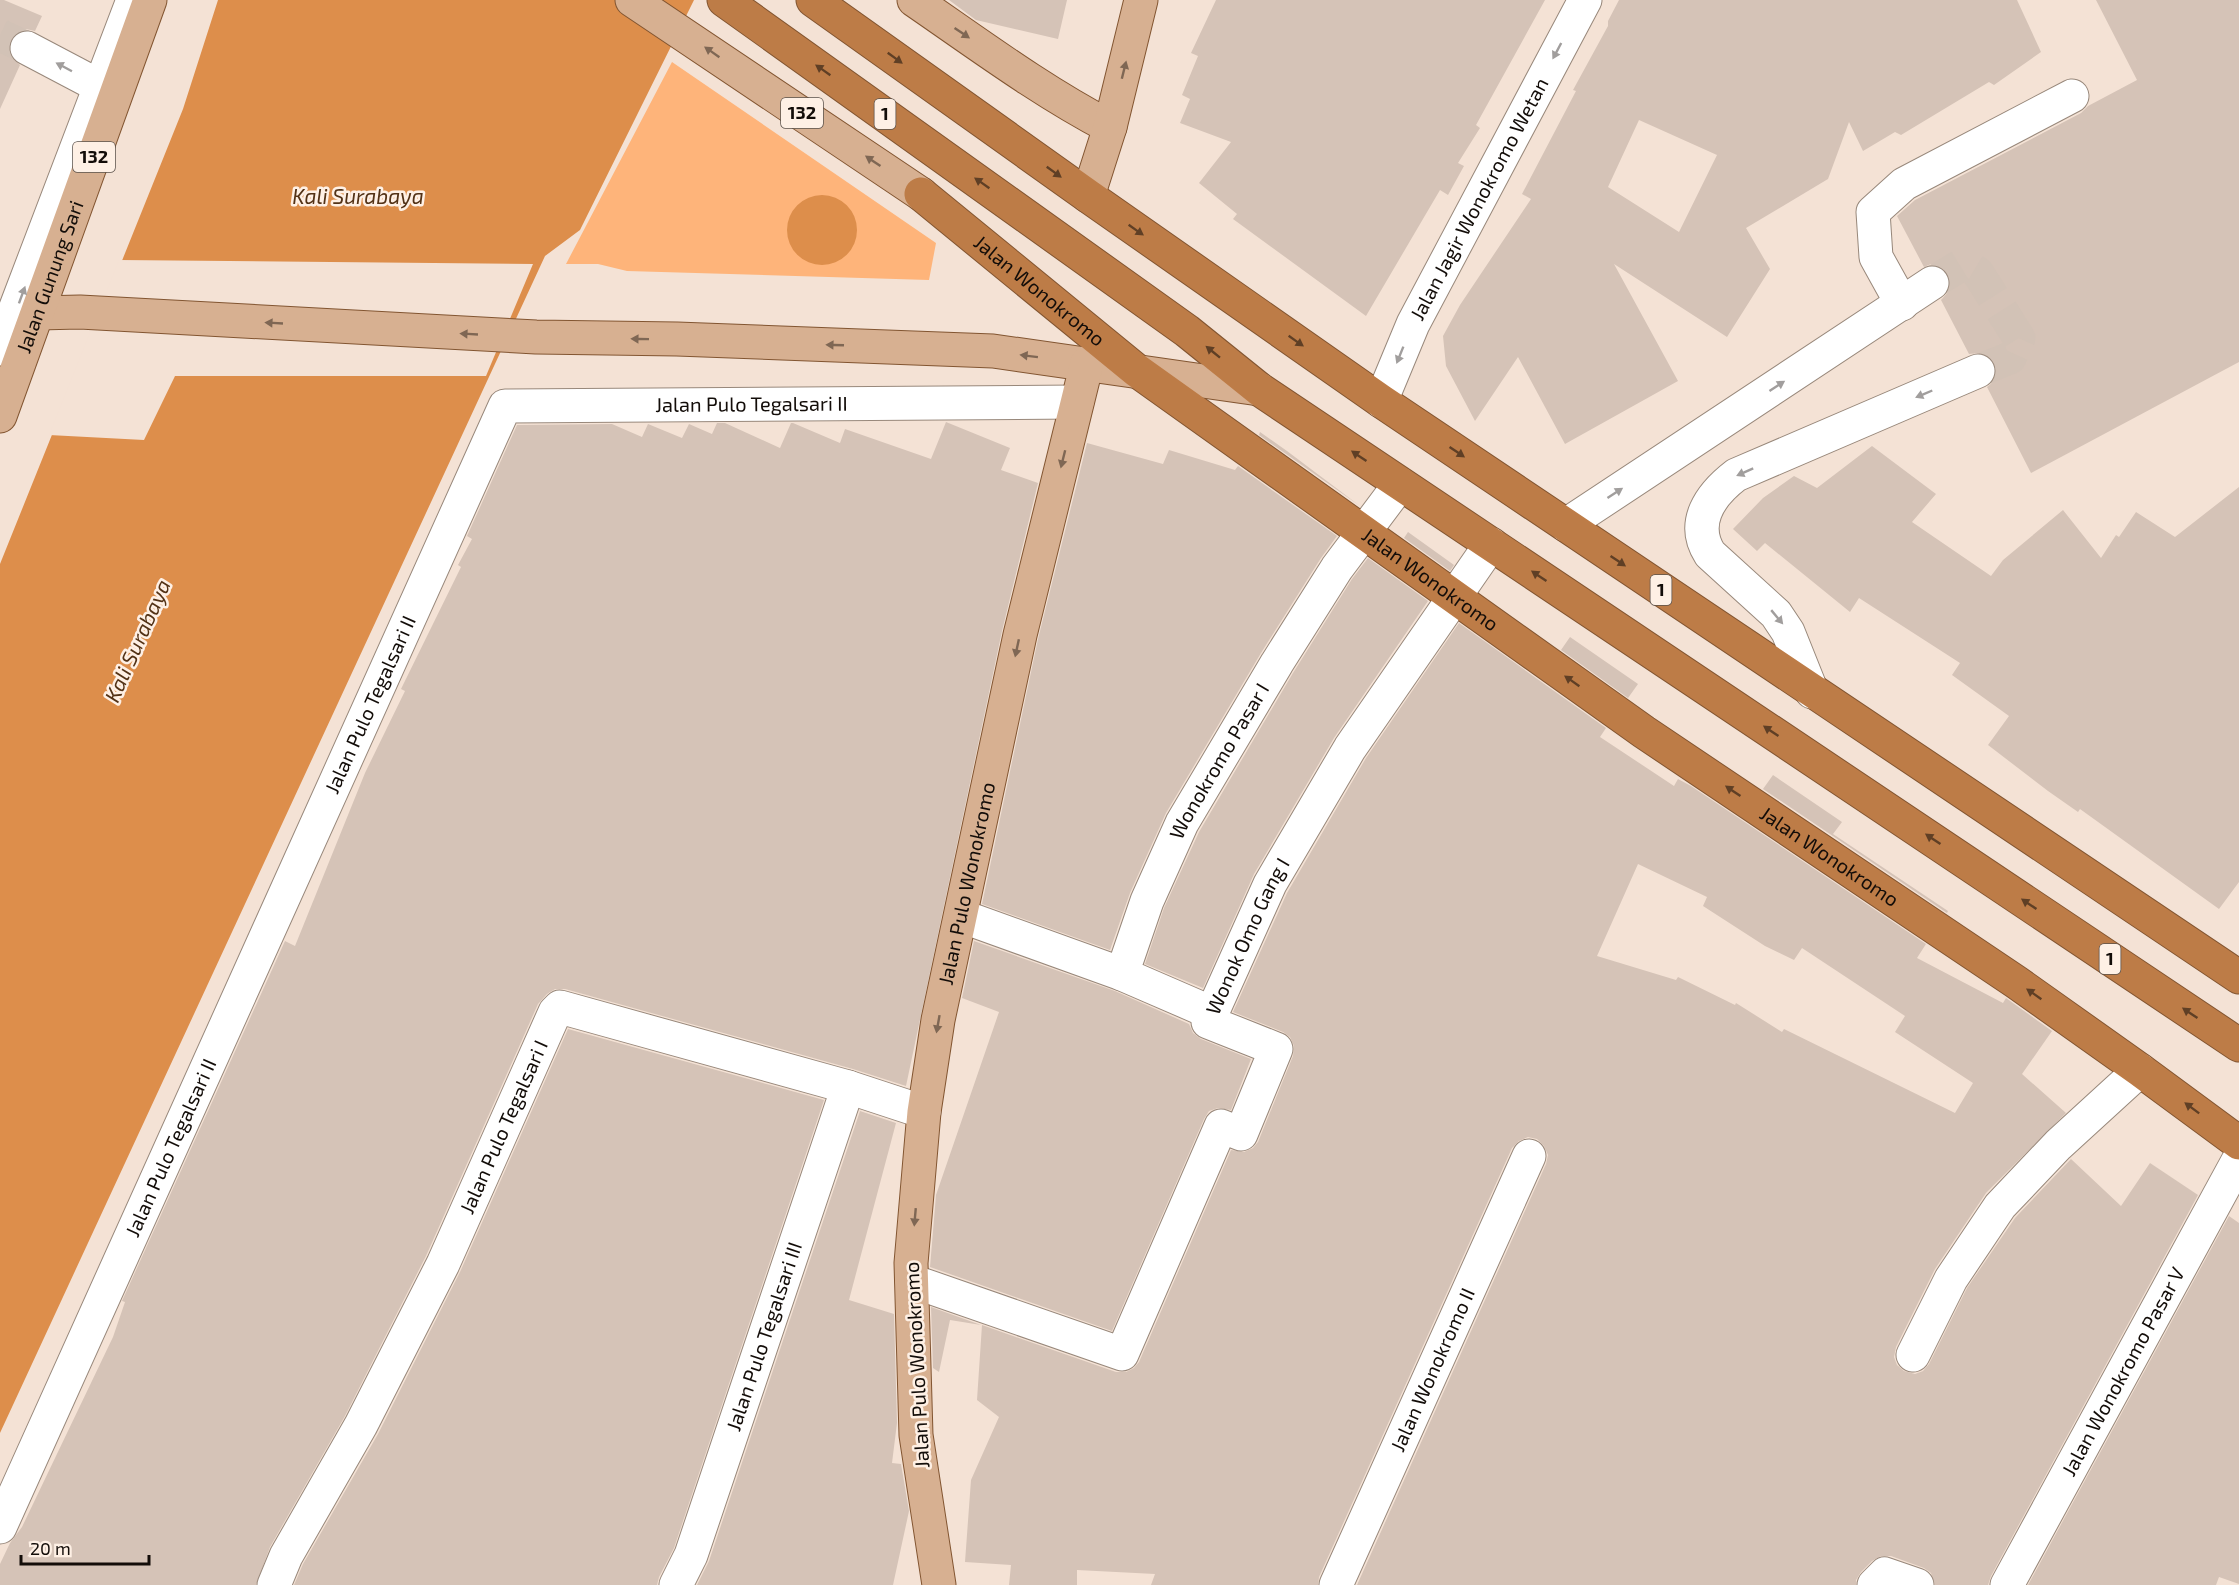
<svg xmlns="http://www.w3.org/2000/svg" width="2239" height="1585" viewBox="0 0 2239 1585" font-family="'Exo 2',sans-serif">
  <rect width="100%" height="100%" fill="#f4e2d5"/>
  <path fill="#feb47a" d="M672,62L936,243L929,280L627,271L598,264H566Z"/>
  <path fill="#dd8e4b" d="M218,0H694L580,230L545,256L0,1433V564L183,109Z
    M787 230a35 35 0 1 1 70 0a35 35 0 1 1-70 0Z"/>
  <path fill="#f4e2d5" d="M119,260L533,264L486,376H175L144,440L49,435Z"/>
  <path fill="#d5c3b7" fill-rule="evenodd" d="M0,0H4L42,16L35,31L26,29L18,32L10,40L8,48L11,57L20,65L0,109Z
    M949,0H1067L1058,39L976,20Z
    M1216,0H1545L1476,125L1480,128L1458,163L1464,166L1448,195L1440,190L1366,316L1233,219L1237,214L1199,183L1231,142L1180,123L1190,99L1182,95L1198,56L1191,53Z
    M1619,0H2017L2041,52L1994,85L1989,82L1901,135L1895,132L1863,151L1849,122L1828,179L1746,228L1770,269L1727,337L1614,264L1678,381L1565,444L1518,357L1475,421L1446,366L1443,336L1460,305L1531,199L1522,194L1576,91L1573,90L1608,26V21ZM1639,120L1717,155L1679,232L1608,187Z
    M2096,0H2239V362L2031,473L1987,387L1993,382L1996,374L1995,363L1990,356L1981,353L1969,354L1941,300L1949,291L1951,282L1948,273L1940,266L1931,264L1924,267L1897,216L1915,200L2081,113L2088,106L2137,80Z
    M946,422L1010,448L1001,470L1038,483L1002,631L906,1086L853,1069L565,989H555L547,994L538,1004L426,1256L345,1416L270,1547L256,1585H0V1564L10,1543L22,1527L113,1337L125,1302L122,1301L285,941L295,946L365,773L405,691L401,689L461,567L458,565L472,539L467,536L517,425L612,424L642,437L648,424L682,438L689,424L712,434L717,423H725L780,448L791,423H793L840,443L845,429L931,459Z
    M1260,432L1287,451L1360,506L1259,435Z
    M1087,443L1163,464L1169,450L1235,470L1238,466L1337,536L1321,558L1261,653L1166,813L1130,893L1110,950L982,904L1038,639Z
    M1872,446L1936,494L1912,522L1991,576L2003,560L2063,510L2101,558L2116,535L2119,537L2136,512L2175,537L2239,487V882L2219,909L2080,809L2078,812L2048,791L1988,745L2009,716L1952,675L1960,663L1859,598L1850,612L1765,543L1757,551L1733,529L1763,498L1794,476L1817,488Z
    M1408,532L1454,565L1450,571L1404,538Z
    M1368,558L1428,601L1334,738L1254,874L1203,988L1145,964L1164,908L1199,832L1293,673L1352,579Z
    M1459,623L1606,728L1600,737L1674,786L1678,779L1691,786L1926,944L1917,958L2003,1003L2006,998L2052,1031L2022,1074L2066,1113L1986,1193L1935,1269L1896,1347L1894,1357L1897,1365L1904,1371L1915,1374L1923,1371L1929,1364L1967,1288L2015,1218L2071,1159L2121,1206L2150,1163L2198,1195L1991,1576L1988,1585H1935L1931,1573L1924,1568L1891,1556H1881L1872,1561L1861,1572L1856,1580V1585H1357L1546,1164L1548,1155L1544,1146L1537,1139L1528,1137L1519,1141L1512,1148L1319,1577L1318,1585H1151L1155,1574L1077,1570V1585H1009L1011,1565L965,1562L971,1480L999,1417L977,1400L982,1325L1116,1372H1126L1134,1368L1139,1362L1231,1150L1244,1152L1253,1148L1258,1142L1293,1056L1294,1046L1290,1037L1283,1032L1233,1012L1287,893L1366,758ZM1638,864L1707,897L1703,906L1765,946L1794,960L1802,948L1905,1016L1895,1032L1973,1083L1955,1113L1784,1029L1782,1032L1736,1003L1735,1005L1678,977L1676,980L1597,956Z
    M1570,637L1638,684L1628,698L1561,650Z
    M1773,775L1842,822L1833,834L1948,911L1947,913L1763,789Z
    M974,941L1115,991L1189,1024L1193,1033L1201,1039L1251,1059L1231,1110L1218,1108L1209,1111L1204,1119L1112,1331L930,1267L936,1195L999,1012L962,998Z
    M568,1029L824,1100L674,1548L659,1577L657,1585H294L303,1564L378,1434L460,1272Z
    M860,1111L896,1123L849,1300L894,1314L897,1423L892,1463L901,1464L909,1511L893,1585H697L709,1561Z
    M2229,1216L2239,1223V1584L2219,1577L2216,1585H2028Z
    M931,1307L981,1325L950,1320L939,1372L933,1368Z"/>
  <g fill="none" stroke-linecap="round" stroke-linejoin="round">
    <path stroke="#d2c2b6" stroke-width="33" stroke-dasharray="33 16" stroke-linecap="butt" d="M0,35L27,48
      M1932,283L1963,264L1978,273L2019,338L2010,358L1978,371"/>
    <defs>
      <g id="minor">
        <path d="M27,48L101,87"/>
        <path d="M1902,304L1876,257L1873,212L1904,184L2072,96"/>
        <path d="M0,349L133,0"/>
        <path id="s1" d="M1381,401L1413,324L1585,0"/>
        <path d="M1566,525L1932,283"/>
        <path d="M1812,692L1788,632L1776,614L1710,554C1690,523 1710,495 1736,475L1978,371"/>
        <path d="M961,916L1122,974"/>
        <path id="s2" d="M1212,1013L1122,974L1147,901L1182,823L1277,663L1337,568L1400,484"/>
        <path id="s3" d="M912,1281L1122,1354L1221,1126L1241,1134L1276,1049L1208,1022L1270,884L1350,748L1491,544"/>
        <path d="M1913,1355L1951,1279L2000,1206L2058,1145L2140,1070"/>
        <path id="s4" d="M0,1527L505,406L1077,402"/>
        <path id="s5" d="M274,1585L286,1556L361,1425L443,1264L555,1012L560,1007L848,1087L924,1112"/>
        <path id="s6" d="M676,1585L691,1555L848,1087"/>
        <path id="s7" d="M1336,1585L1529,1156"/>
        <path d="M1874,1585L1885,1574L1917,1585"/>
        <path id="s8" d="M2007,1585L2239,1159"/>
      </g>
      <g id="major">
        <path d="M632,0L921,194"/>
        <path d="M914,0C978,44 1041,91 1110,127"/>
        <path d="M1088,196L1110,127L1141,0"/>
        <path d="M38,313L80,312L536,337L677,339L993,351L1259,389"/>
        <path id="s9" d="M0,416L150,0"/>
        <path id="s10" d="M939,1585L916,1435L911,1263L924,1112L938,1020L1020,635L1087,363"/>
      </g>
      <g id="highway">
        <path d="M724,0L1187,331L1259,389L2239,1045"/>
        <path d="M813,0L1088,196L1381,401L2239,977"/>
        <path id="s11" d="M921,194L1136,370L1644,732L2016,982L2140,1070L2239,1143"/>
      </g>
    </defs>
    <use href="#minor" stroke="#98887b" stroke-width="35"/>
    <use href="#major" stroke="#825531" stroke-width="35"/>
    <use href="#highway" stroke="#825531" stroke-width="35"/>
    <use href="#minor" stroke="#fff" stroke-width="33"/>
    <use href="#major" stroke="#d7b091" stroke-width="33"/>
    <use href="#highway" stroke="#bd7c47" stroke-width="33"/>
  </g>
  <defs><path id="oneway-solid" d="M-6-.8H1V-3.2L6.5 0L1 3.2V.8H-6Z" transform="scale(1.5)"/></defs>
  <g fill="#7f6754">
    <use href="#oneway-solid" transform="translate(962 33) rotate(34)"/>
    <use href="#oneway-solid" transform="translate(712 52) rotate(-145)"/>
    <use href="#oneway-solid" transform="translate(1124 70) rotate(-76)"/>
    <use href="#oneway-solid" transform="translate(873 161) rotate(-146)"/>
    <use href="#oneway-solid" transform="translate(274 323) rotate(-177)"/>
    <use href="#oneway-solid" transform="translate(469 334) rotate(-177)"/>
    <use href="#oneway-solid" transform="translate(640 339) rotate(-179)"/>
    <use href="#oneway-solid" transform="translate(835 345) rotate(-178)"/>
    <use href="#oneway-solid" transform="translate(1029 356) rotate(-173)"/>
    <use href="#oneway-solid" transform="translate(1063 459) rotate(104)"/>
    <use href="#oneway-solid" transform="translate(1017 648) rotate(102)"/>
    <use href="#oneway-solid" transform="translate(938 1024) rotate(100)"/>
    <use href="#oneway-solid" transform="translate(915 1217) rotate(95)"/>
  </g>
  <g fill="#a19e9d">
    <use href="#oneway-solid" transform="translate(1557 51) rotate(118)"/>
    <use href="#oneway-solid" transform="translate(64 67) rotate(-152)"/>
    <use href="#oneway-solid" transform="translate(22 295) rotate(-70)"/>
    <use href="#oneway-solid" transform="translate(1400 355) rotate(112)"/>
    <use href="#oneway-solid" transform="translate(1777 386) rotate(-33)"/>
    <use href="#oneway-solid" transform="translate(1924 394) rotate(157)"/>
    <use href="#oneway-solid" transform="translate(1745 472) rotate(156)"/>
    <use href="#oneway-solid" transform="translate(1615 493) rotate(-33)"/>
    <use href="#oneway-solid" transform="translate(1777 617) rotate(50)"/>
  </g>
  <g fill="#5f3f25">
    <use href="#oneway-solid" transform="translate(895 58) rotate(36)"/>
    <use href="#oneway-solid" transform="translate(823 70) rotate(-145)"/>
    <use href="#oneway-solid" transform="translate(1054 172) rotate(36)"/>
    <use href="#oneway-solid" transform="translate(982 183) rotate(-145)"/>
    <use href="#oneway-solid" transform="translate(1136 230) rotate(35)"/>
    <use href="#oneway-solid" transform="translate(1296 341) rotate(35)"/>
    <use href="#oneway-solid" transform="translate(1213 352) rotate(-141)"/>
    <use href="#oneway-solid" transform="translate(1457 452) rotate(34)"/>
    <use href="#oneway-solid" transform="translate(1359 456) rotate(-146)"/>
    <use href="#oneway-solid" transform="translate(1618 561) rotate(34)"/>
    <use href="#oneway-solid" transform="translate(1539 576) rotate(-146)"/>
    <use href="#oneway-solid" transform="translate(1572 681) rotate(-145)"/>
    <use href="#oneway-solid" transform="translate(1771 731) rotate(-146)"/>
    <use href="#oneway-solid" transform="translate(1733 791) rotate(-146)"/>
    <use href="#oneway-solid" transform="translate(1933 839) rotate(-146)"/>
    <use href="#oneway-solid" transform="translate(2029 904) rotate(-146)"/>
    <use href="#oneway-solid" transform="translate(2034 994) rotate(-145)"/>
    <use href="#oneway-solid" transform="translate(2190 1013) rotate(-146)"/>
    <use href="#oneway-solid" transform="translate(2192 1108) rotate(-143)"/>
  </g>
  <g text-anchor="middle" stroke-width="5" stroke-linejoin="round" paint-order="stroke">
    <g fill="#fef0e5" stroke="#5a514b" stroke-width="1.5">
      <rect x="781" y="98" width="42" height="30" rx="4.5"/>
      <rect x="874.5" y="99" width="21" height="30" rx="4.5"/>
      <rect x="73" y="142" width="42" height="30" rx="4.5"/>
      <rect x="1650.5" y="575" width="21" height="30" rx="4.5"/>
      <rect x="2099.5" y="944" width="21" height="30" rx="4.5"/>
    </g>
    <g font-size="18" font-weight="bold" fill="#130d09">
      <text x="802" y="119">132</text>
      <text x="885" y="120">1</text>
      <text x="94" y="163">132</text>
      <text x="1661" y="596">1</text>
      <text x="2110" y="965">1</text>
    </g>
    <g font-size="20" fill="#130d09" stroke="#fef0e5">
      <text dy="7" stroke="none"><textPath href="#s1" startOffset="225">Jalan Jagir Wonokromo Wetan</textPath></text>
      <text dy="7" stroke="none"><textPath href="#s9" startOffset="148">Jalan Gunung Sari</textPath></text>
      <text dy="7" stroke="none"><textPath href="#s11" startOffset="153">Jalan Wonokromo</textPath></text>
      <text dy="7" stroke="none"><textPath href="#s4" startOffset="1476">Jalan Pulo Tegalsari II</textPath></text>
      <text dy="7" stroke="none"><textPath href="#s11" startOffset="639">Jalan Wonokromo</textPath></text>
      <text dy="7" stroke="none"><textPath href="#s4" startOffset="902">Jalan Pulo Tegalsari II</textPath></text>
      <text dy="7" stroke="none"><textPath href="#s2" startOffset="333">Wonokromo Pasar I</textPath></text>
      <text dy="7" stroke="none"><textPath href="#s11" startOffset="1125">Jalan Wonokromo</textPath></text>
      <text dy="7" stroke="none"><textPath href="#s10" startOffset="708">Jalan Pulo Wonokromo</textPath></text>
      <text dy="7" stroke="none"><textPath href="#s3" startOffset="752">Wonok Omo Gang I</textPath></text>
      <text dy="7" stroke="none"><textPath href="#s5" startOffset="513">Jalan Pulo Tegalsari I</textPath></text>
      <text dy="7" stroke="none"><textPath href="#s4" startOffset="416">Jalan Pulo Tegalsari II</textPath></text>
      <text dy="7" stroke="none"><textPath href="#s6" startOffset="264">Jalan Pulo Tegalsari III</textPath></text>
      <text transform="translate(917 1365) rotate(-93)" y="7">Jalan Pulo Wonokromo</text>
      <text dy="7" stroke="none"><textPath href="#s7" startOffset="236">Jalan Wonokromo II</textPath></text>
      <text dy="7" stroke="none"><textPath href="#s8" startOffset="243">Jalan Wonokromo Pasar V</textPath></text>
    </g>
    <g font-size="21" font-style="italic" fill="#533216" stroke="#fef0e5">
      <text x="358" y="204">Kali Surabaya</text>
      <text transform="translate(138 641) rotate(-66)" y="7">Kali Surabaya</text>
    </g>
  </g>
  <path d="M21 1555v9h128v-9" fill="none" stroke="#130d09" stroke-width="3"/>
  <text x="30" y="1555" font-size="18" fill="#130d09" stroke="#fef0e5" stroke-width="4.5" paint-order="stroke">20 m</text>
</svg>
